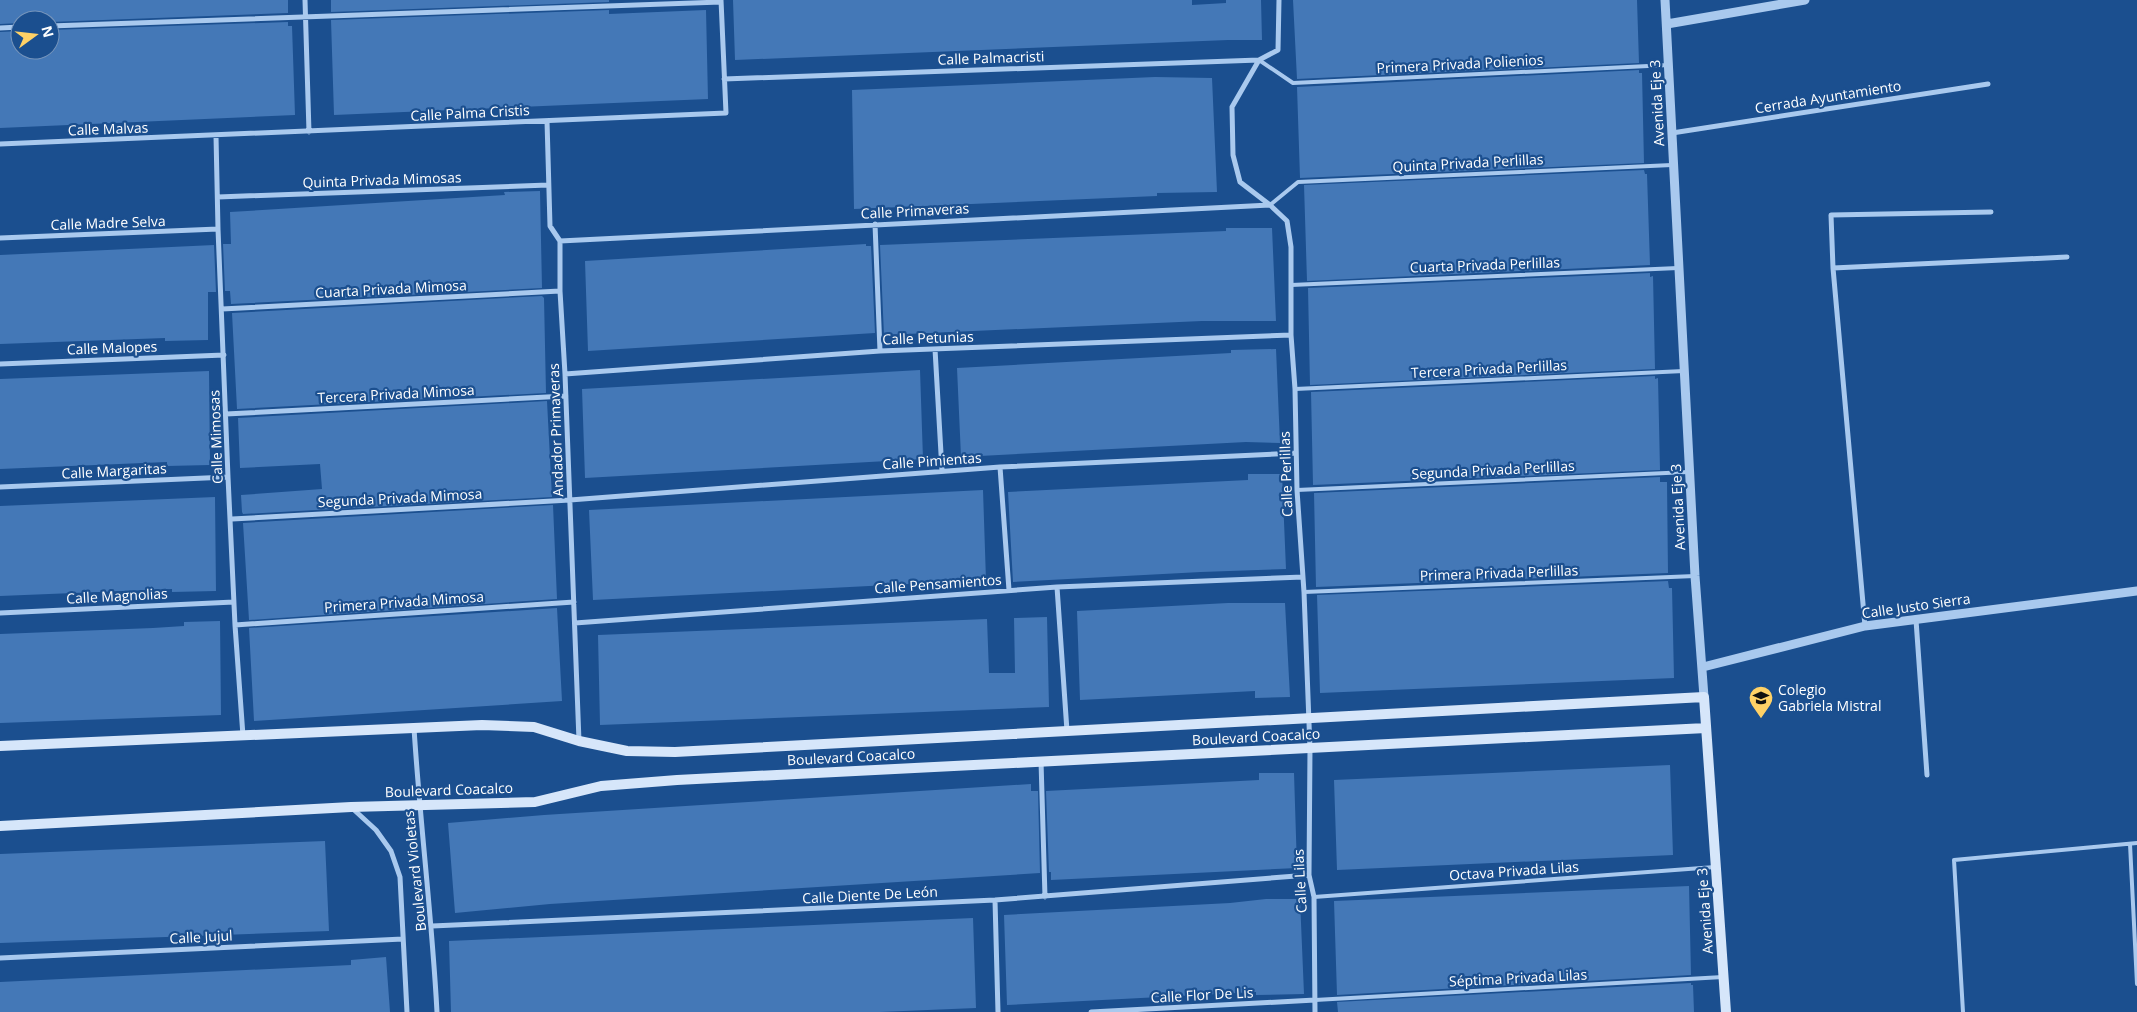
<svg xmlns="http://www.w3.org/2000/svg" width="2137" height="1012" viewBox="0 0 2137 1012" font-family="'Open Sans',sans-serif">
  <rect width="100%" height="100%" fill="#1b4f8f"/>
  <path fill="#4478b7" d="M0,0H288V13L50,22V20H20V23L0,24Z
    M331,0H609V2L331,12Z
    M733,0H1192V5L1226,3V0H1261L1262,40H1228L735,60Z
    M1293,0H1637L1639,63L1297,79Z
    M609,10V14L706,10L708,99L334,115L331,20Z
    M288,22V26H292L295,115L0,128V32L20,31V50H50V30Z
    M1639,70V73H1642L1644,163L1300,178L1297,87Z
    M1155,77L1212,78L1217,192L1157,193V196L854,209L852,90Z
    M1644,170L1645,174H1647L1650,265L1307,281L1304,185Z
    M540,191L542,288L231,304L230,291H225L223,244H231L230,212L505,195L504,192Z
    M1226,228H1272L1276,321H1202L884,335L880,245L1226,231Z
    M866,244V246H871L875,333L588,351L585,261Z
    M214,245L216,292H208V340L165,341V338L0,344V255Z
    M1650,273V277L1653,276L1655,369L1310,385L1308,288Z
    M542,296L544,298L546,393L237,409L232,313Z
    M1276,349L1280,443L1246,442L961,457L957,368L1231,353V350Z
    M920,370L923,459L585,478L582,389Z
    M209,371L210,465L167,466V462L0,469V379Z
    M1655,376V379L1658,378L1660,470L1313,485L1311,392Z
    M547,401L552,497L243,514L242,512L241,495L322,489L320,464L240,468L238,418Z
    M1248,474H1282L1286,569L1201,572L1013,582L1008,492L1248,480Z
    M1660,477V482H1667L1668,573L1316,587L1314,493Z
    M983,490L986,580L593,600L589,510Z
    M215,497L216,591L172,592V589L0,596V506Z
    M553,505L557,599L249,620L243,523Z
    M1668,581L1669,588H1672L1674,678L1320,693L1317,595Z
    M1228,603H1285L1290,697L1255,698V691L1080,700L1077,611Z
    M557,608L562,701L254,721L249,628Z
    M1047,617L1049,707L600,725L598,635L987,619L989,673H1015L1014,618Z
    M220,621L221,715L0,723V634L153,628L184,626V622Z
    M1670,765L1673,855L1337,870L1334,780Z
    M1259,773H1294L1297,868L1051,880V872H1049L1046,791L1259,780Z
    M1031,784V791H1038L1040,873L550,904L455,913L448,823L544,815Z
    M325,841L329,931L0,943V854Z
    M1689,886L1691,975L1337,995L1334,901Z
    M1266,899H1300L1304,994L1256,995V992L1007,1005L1004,915L1230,903Z
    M973,918L976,1008L880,1012H451L449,941Z
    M386,957L390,1012H0V982L351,965V960Z
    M1691,983V985H1693L1694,1012H1338L1337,1002Z"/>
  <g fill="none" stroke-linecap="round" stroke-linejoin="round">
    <path stroke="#a9c9ee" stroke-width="4" d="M1259,60L1293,83L1669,65
      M1270,205L1298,182L1672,165
      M1291,285L1678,268
      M1295,389L1684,371
      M1297,490L1688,472
      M1304,592L1695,576
      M2130,844L2137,984
      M1314,897L1715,867
      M1315,1000L1723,977
      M1963,1012L1954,860L2137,843"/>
    <path stroke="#a9c9ee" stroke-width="5" d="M305,0L309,132
      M1279,0L1278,50L1259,60L1232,107L1233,155L1240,182L1270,205L1287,221L1291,247V335L1295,389L1297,490L1304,592L1310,749L1309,875L1314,897L1315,1012
      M50,26L721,2
      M0,28L20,27
      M724,79L1259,60
      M547,121L550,226L560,241V291L565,374L579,741
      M1672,133L1988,84
      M216,136L218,229L228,477L235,625L243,736
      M0,144L726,113L721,0
      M218,197L548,185
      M875,224L880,351
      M0,238L218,229
      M560,241L1270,205
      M1833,268L2067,257
      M222,309L560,291
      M935,349L942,471
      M0,364L224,355
      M565,374L880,351L1291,335
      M226,414L566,396
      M1000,467L1009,590
      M0,487L228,477
      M232,519L570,500L1000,467L1296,453
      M1057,587L1067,731
      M0,613L234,602
      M1916,620L1927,775
      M575,623L1057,587L1303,577
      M235,625L574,602
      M1865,626L1833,268L1831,215L1991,212
      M414,728C420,823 432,917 437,1012
      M1041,761L1045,897
      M352,808L376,830L391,851L400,877L407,1012
      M995,900L998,1012
      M432,926L995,900L1309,875
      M0,958L403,939
      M1091,1012L1315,1000"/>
    <path stroke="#a9c9ee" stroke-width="9" d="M1665,0L1695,576L1704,697
      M1667,24L1805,0
      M1703,667L1865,626L2137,591"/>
    <path stroke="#d6e6fa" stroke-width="10" d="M0,746L482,725L534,727L579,741L627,751L675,752L1704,697L1726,1012
      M0,826L351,807L535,802L601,786L677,780L1706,728"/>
  </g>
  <defs>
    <symbol id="school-pin" viewBox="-11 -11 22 30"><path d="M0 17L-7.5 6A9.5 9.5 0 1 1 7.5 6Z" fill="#ffd166" stroke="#1b4f8f"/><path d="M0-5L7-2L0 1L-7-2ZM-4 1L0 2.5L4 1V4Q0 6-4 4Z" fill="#111"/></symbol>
  </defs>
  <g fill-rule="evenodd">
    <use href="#school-pin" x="1747" y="684" width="28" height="38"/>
  </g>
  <g text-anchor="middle" stroke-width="4.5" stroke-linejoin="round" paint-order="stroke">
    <g font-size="14" fill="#fff" stroke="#1b4f8f">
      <text transform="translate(991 58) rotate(-2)" y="5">Calle Palmacristi</text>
      <text transform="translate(1460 64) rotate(-3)" y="5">Primera Privada Polienios</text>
      <text transform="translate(1828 97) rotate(-9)" y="5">Cerrada Ayuntamiento</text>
      <text transform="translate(1657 103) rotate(-93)" y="5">Avenida Eje 3</text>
      <text transform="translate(470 113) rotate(-3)" y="5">Calle Palma Cristis</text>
      <text transform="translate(108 129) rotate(-2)" y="5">Calle Malvas</text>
      <text transform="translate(1468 163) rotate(-3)" y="5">Quinta Privada Perlillas</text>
      <text transform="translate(382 180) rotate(-2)" y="5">Quinta Privada Mimosas</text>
      <text transform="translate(915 211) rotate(-3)" y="5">Calle Primaveras</text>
      <text transform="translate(108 223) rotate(-2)" y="5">Calle Madre Selva</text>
      <text transform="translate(1485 265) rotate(-2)" y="5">Cuarta Privada Perlillas</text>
      <text transform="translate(391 289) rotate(-3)" y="5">Cuarta Privada Mimosa</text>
      <text transform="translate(928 338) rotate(-2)" y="5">Calle Petunias</text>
      <text transform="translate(112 348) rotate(-2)" y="5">Calle Malopes</text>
      <text transform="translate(1489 369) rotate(-3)" y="5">Tercera Privada Perlillas</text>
      <text transform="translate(396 394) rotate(-3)" y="5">Tercera Privada Mimosa</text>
      <text transform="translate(556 430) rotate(-92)" y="5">Andador Primaveras</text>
      <text transform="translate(216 437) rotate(-92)" y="5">Calle Mimosas</text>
      <text transform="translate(932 461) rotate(-4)" y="5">Calle Pimientas</text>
      <text transform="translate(1493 470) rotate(-3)" y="5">Segunda Privada Perlillas</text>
      <text transform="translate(114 471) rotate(-3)" y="5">Calle Margaritas</text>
      <text transform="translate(1286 474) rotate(-92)" y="5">Calle Perlillas</text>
      <text transform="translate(400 498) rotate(-3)" y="5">Segunda Privada Mimosa</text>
      <text transform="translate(1678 507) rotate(-93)" y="5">Avenida Eje 3</text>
      <text transform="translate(1499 573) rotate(-2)" y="5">Primera Privada Perlillas</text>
      <text transform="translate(938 584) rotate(-4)" y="5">Calle Pensamientos</text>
      <text transform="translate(117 596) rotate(-3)" y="5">Calle Magnolias</text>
      <text transform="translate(404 602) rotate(-4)" y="5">Primera Privada Mimosa</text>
      <text transform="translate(1916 606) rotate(-8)" y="5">Calle Justo Sierra</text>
      <text transform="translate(1256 737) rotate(-3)" y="5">Boulevard Coacalco</text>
      <text transform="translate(851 757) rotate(-3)" y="5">Boulevard Coacalco</text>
      <text transform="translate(449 790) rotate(-2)" y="5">Boulevard Coacalco</text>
      <text transform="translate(415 871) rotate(-96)" y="5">Boulevard Violetas</text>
      <text transform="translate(1514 871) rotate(-4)" y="5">Octava Privada Lilas</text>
      <text transform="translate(1300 881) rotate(-93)" y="5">Calle Lilas</text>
      <text transform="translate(870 895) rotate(-3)" y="5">Calle Diente De León</text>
      <text transform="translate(1705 911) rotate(-94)" y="5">Avenida Eje 3</text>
      <text transform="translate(201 937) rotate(-3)" y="5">Calle Jujul</text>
      <text transform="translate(1518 978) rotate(-3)" y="5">Séptima Privada Lilas</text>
      <text transform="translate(1202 995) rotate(-3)" y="5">Calle Flor De Lis</text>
    </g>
    <g font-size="14" fill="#fff" stroke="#1b4f8f" text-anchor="start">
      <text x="1778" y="695">Colegio<tspan x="1778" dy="16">Gabriela Mistral</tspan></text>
    </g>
  </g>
  <g transform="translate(35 35) rotate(75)"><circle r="24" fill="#1b4f8f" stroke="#7695bc"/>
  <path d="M0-4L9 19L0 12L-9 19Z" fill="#ffd166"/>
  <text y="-8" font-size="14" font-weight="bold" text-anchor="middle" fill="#ffffff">N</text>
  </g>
</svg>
